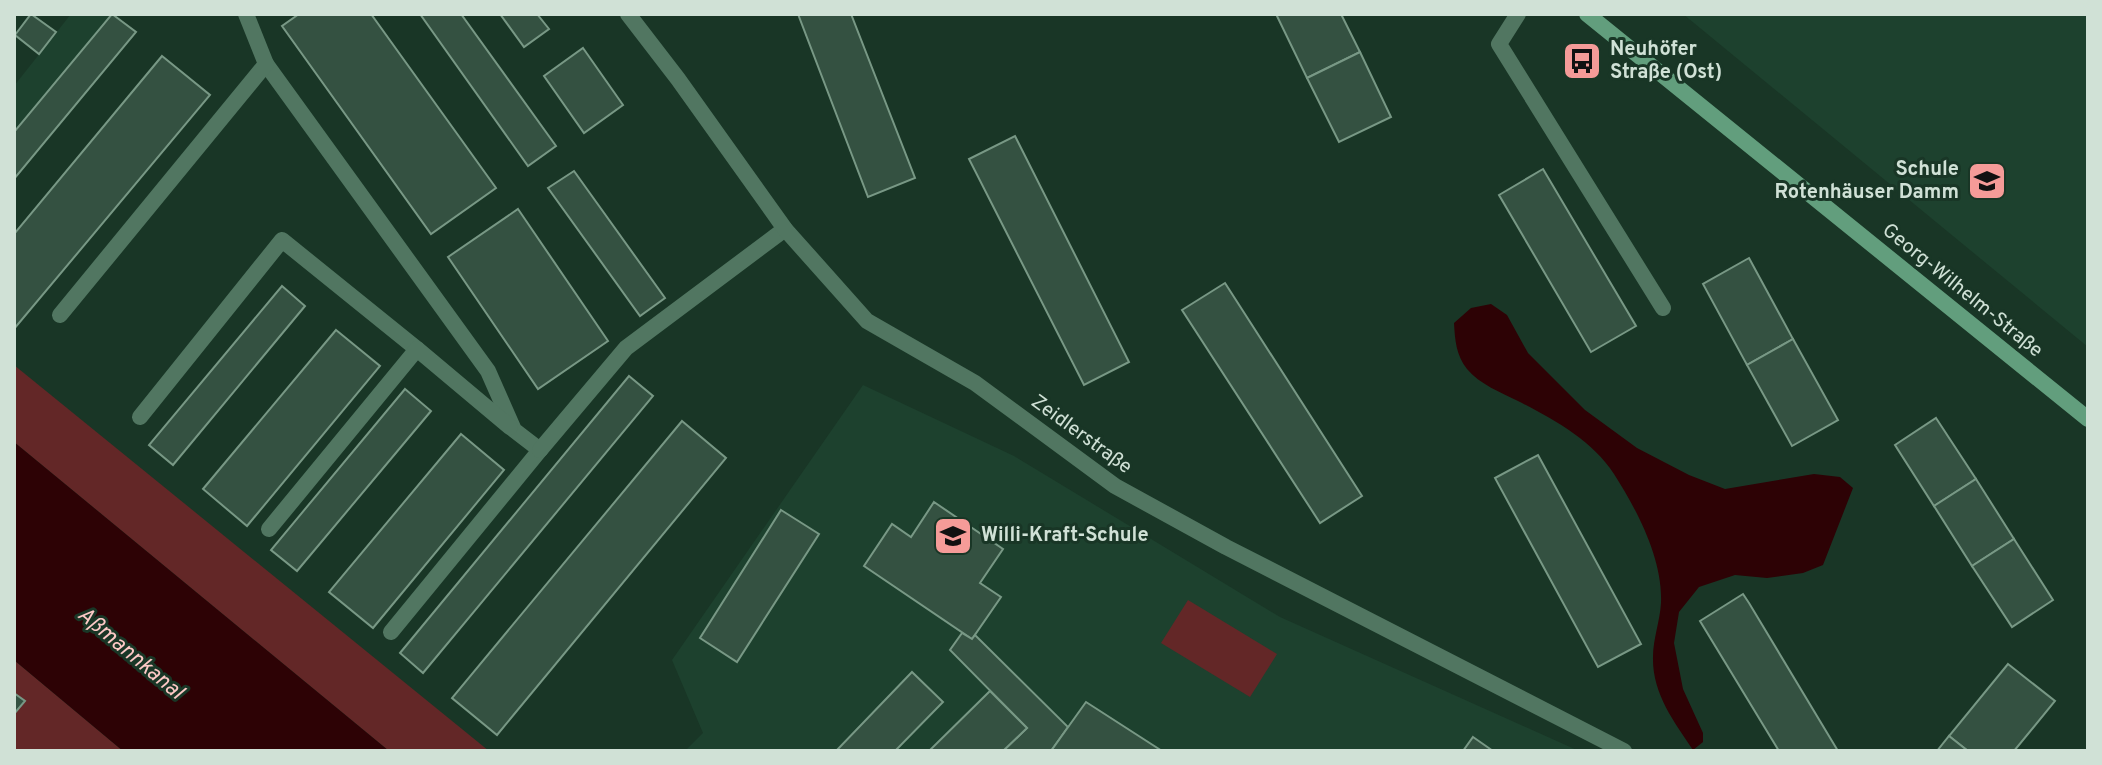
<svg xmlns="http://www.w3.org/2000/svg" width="2102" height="765" viewBox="0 0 2102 765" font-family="Overpass,sans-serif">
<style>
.built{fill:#1d412e}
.green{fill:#632727}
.water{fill:#2d0205}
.building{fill:#345141;stroke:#789885;stroke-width:2}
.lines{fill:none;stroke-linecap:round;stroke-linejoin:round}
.lane{stroke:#517661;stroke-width:16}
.street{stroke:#517661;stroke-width:16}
.secondary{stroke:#629e7d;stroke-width:16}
.labels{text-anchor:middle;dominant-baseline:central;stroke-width:6;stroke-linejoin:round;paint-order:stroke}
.poi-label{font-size:20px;font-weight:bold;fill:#d0e1d6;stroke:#193626;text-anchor:start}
.street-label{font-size:20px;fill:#d0e1d6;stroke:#193626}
.water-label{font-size:22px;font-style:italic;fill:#fdc9c6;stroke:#193626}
</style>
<rect width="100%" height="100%" fill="#193626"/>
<g class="built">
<path d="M 71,14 L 112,14 L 14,132 L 14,86 Z"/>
<path d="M 1683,14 L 2088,14 L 2088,347 Z"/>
<path d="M 863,385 L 1014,456 L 1280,617 L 1579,751 L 685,751 L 703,733 L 672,660 Z"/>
</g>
<g class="green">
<path d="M 14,365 L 489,751 L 389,751 L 14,442 Z"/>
<path d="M 1188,600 L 1277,654 L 1250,697 L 1161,643 Z"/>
<path d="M 14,660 L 123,751 L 14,751 Z"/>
</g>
<g class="water">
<path d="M 1491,304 L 1507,315 L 1528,353 L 1585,410 L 1637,448 L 1689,475 L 1725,489 L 1814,474 L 1840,477 L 1853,488 L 1823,565 L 1803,573 L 1767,578 L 1735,575 L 1699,587 L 1679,612 L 1674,643 L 1683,689 L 1703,733 L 1703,742 L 1693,750 C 1674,722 1652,693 1653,657 C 1653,639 1660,621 1661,603 C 1663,559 1637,510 1614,474 C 1592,440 1553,419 1518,401 C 1502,393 1479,384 1467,369 C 1456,355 1455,340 1454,323 L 1471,308 Z"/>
<path d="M 14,442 L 389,751 L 123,751 L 14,660 Z"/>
</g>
<g class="building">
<path d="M 31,14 L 56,32 L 39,54 L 15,35 Z"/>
<path d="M 112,14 L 136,32 L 14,179 L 14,132 Z"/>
<path d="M 299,14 L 371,14 L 496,188 L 431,234 L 282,26 Z"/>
<path d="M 420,14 L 461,14 L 556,146 L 528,166 Z"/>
<path d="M 500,14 L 537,14 L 549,29 L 524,47 Z"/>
<path d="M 798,14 L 851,14 L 915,178 L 868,197 Z"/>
<path d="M 1276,14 L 1341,14 L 1360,52 L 1307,78 Z"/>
<path d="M 583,48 L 623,105 L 584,133 L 544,76 Z"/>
<path d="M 1360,52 L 1391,117 L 1339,142 L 1307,78 Z"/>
<path d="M 162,56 L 210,95 L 14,329 L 14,234 Z"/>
<path d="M 1015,136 L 1129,362 L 1084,385 L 969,159 Z"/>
<path d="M 1543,169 L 1636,326 L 1591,352 L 1499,195 Z"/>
<path d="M 574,171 L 665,298 L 640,316 L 548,188 Z"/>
<path d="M 518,209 L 608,341 L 538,389 L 448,257 Z"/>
<path d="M 1749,258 L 1793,339 L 1747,365 L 1703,284 Z"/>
<path d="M 1225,283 L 1362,496 L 1320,523 L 1182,310 Z"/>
<path d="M 282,286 L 305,306 L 173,465 L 149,445 Z"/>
<path d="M 336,330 L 380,366 L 247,526 L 203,489 Z"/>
<path d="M 1793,339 L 1838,420 L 1792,446 L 1747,365 Z"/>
<path d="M 629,376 L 653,396 L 423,673 L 400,653 Z"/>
<path d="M 405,389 L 431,411 L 297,571 L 271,550 Z"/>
<path d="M 1936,418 L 1976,479 L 1934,506 L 1895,445 Z"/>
<path d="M 682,421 L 726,458 L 497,735 L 452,698 Z"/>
<path d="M 461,434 L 504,470 L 373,628 L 329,592 Z"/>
<path d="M 1538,455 L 1641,644 L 1598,667 L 1495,478 Z"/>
<path d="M 1976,479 L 2014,539 L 1972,566 L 1934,506 Z"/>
<path d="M 934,502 L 1003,549 L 980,583 L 1001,597 L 972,639 L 864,566 L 892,524 L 911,537 Z"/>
<path d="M 781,510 L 819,534 L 737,662 L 700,638 Z"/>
<path d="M 2014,539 L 2053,600 L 2012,627 L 1972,566 Z"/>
<path d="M 1743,594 L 1749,603 L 1838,751 L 1779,751 L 1700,621 Z"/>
<path d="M 962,633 L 972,639 L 975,635 L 1068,727 L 1051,751 L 1003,751 L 1027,728 L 950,650 Z"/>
<path d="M 2008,664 L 2055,701 L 2014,751 L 1968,751 L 1949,736 Z"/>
<path d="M 912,672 L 943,702 L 895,751 L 836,751 Z"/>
<path d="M 990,691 L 1027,728 L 1003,751 L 929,751 Z"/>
<path d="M 14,693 L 25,701 L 14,714 Z"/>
<path d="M 1086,702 L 1162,751 L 1051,751 Z"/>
<path d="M 1949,736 L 1968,751 L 1937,751 Z"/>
<path d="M 1473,737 L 1493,751 L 1463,751 Z"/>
</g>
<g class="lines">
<g class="lane">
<path d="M 1518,14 L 1499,44 L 1663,308"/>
<path d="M 266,64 L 488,371 L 514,430 L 540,450 L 391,632"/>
<path d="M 60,315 L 266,64 L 246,14"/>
<path d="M 140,417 L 282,240 L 417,349"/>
<path d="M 540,450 L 626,348 L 785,229"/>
<path d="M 269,529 L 417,349 L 510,427"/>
</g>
<path class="street" d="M 628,14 L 678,79 L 785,229 L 867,321 L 975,383 L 1115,486 L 1226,547 L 1624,751"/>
<path class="secondary" d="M 1587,14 L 2088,419"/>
</g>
<defs>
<g id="bus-square" transform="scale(2)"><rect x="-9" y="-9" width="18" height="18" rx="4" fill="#f59b98" stroke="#193626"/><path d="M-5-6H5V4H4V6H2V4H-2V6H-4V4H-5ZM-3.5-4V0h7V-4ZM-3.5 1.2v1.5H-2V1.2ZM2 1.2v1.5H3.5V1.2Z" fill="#111"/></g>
<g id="school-square" transform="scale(2)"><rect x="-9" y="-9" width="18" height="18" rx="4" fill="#f59b98" stroke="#193626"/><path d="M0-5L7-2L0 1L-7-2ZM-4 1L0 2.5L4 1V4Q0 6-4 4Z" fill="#111"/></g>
</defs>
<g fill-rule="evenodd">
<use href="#bus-square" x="1582" y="61"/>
<use href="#school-square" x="1987" y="181"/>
<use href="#school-square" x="953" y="536"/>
</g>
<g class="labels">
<g class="poi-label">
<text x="1610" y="50">Neuhöfer<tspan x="1610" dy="23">Straße (Ost)</tspan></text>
<text x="1959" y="170" text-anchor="end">Schule<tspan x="1959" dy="23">Rotenhäuser Damm</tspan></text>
<text x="981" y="536">Willi-Kraft-Schule</text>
</g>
<g class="street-label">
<text transform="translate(1962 291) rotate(39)">Georg-Wilhelm-Straße</text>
<text transform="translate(1081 435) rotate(36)">Zeidlerstraße</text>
</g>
<g class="water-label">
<text transform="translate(130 654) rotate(40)">Aßmannkanal</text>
</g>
</g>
<rect width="2102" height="765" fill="none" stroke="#d0e1d6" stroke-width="32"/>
</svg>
